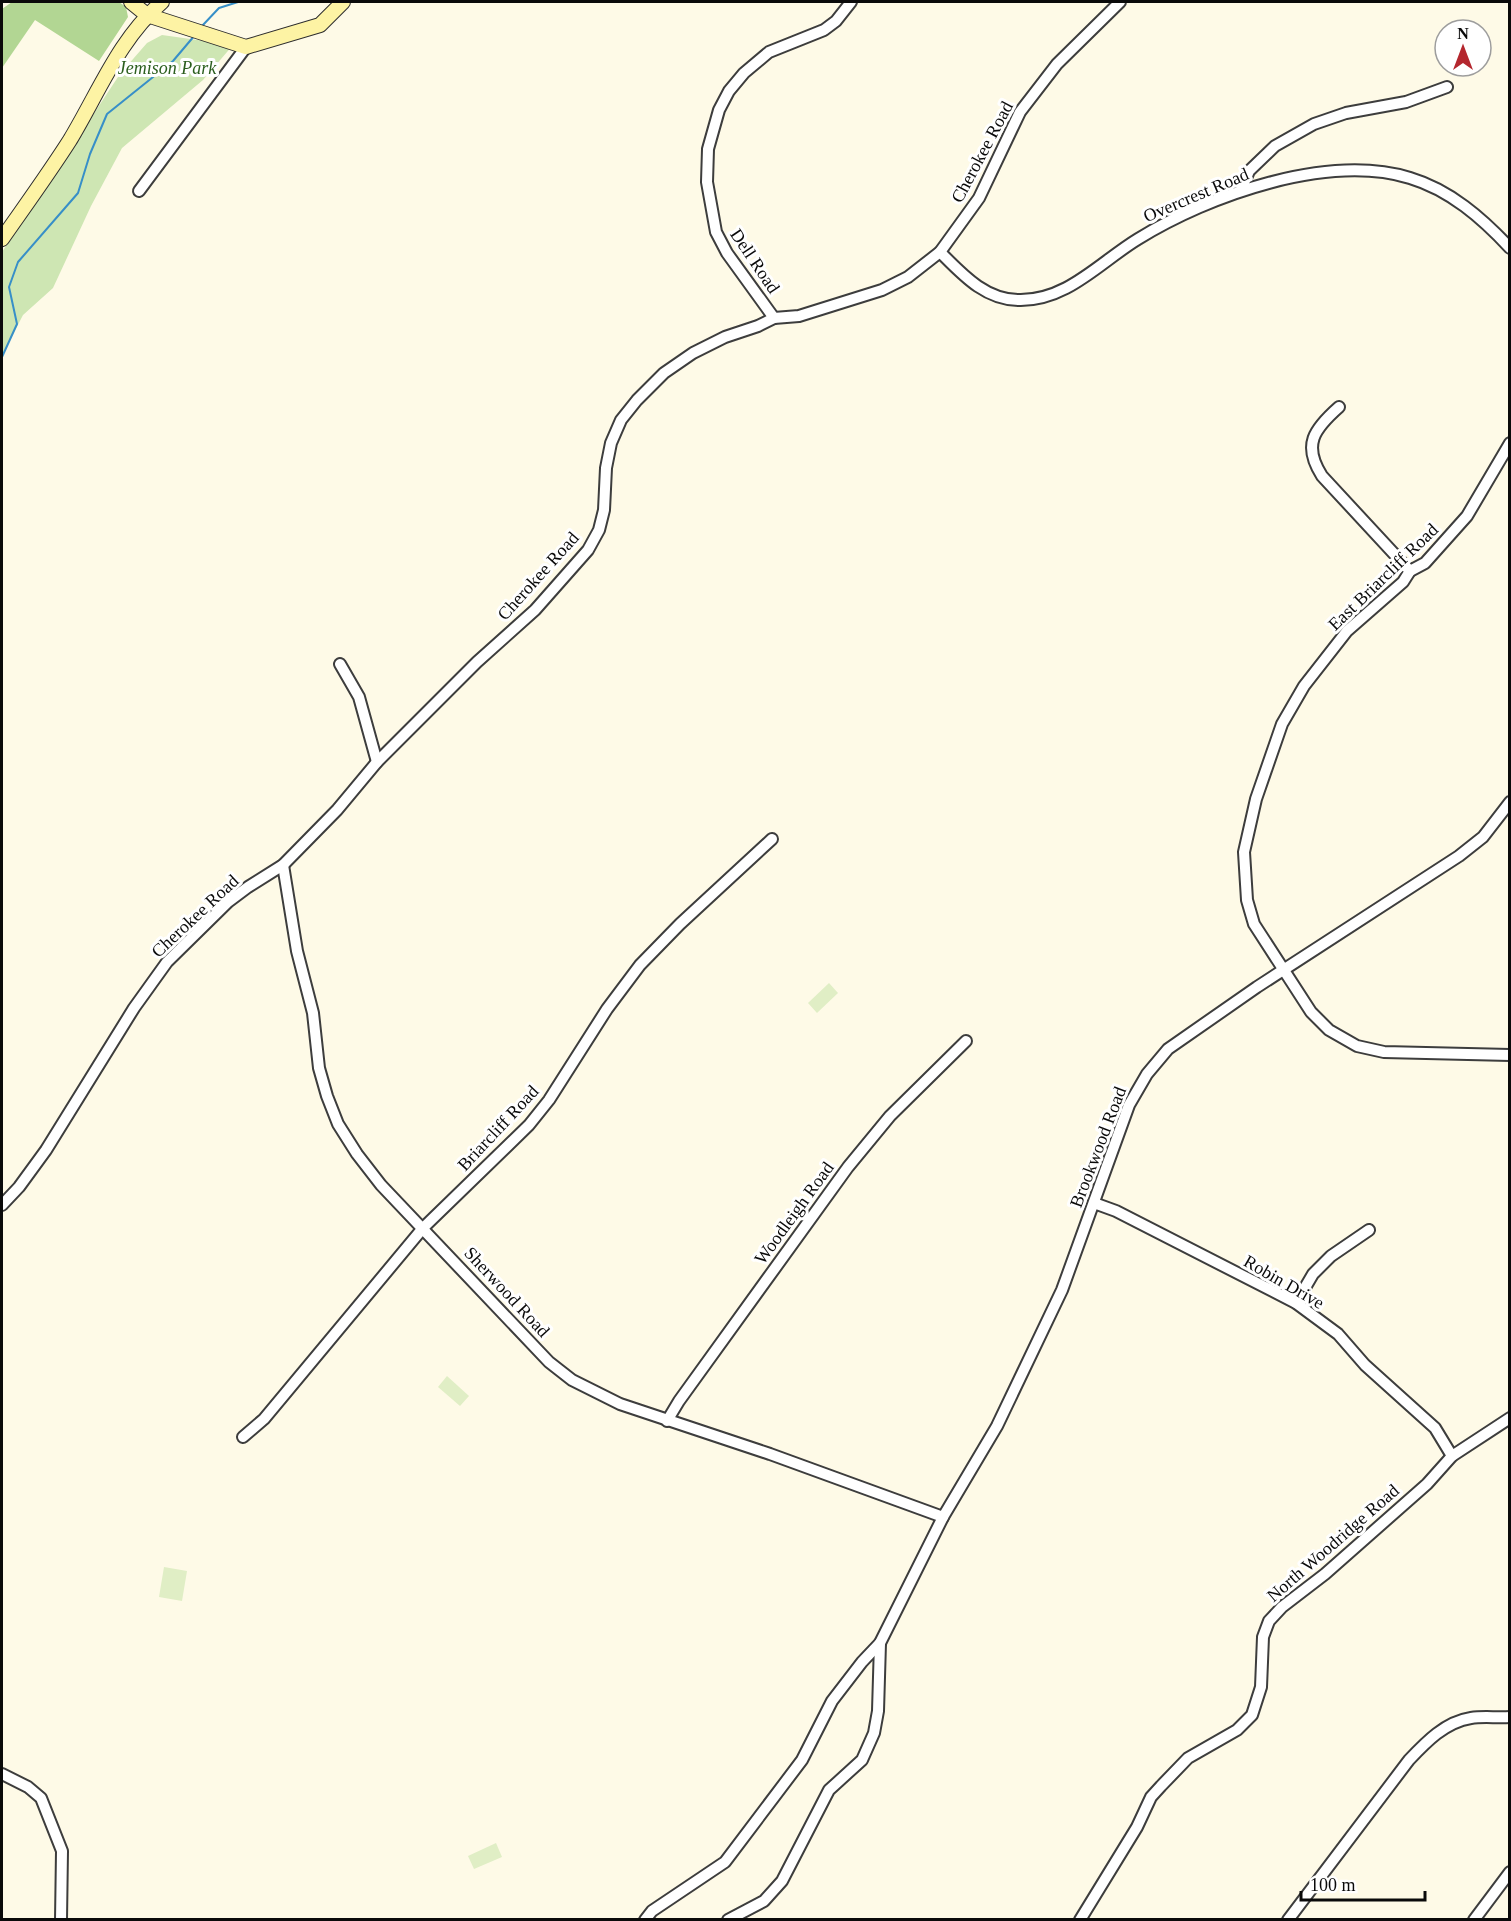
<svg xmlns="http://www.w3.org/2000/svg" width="1511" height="1921" viewBox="0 0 1511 1921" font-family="Georgia,serif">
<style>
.green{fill:#cee6b3}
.forest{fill:#b2d693}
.pitch{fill:#e0eec5}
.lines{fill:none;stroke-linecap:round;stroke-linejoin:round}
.stream{stroke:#378fc8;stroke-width:2}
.street-casing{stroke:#3d3d3d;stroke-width:14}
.secondary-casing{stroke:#2c2c2c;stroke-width:16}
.street{stroke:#fff;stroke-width:10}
.secondary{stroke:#fdf3a4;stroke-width:14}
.labels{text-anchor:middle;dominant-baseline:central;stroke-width:6;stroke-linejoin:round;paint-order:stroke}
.park-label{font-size:18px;font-style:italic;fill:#2b5e1e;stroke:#fff}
.street-label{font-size:18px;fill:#0a0a0a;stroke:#fff}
</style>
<rect width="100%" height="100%" fill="#fefae7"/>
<path class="green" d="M 162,35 L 233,45 L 203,80 L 122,148 L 91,206 L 53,288 L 23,315 L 2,356 L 2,252 L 120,74 L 147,43 Z"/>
<path class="forest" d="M 12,2 L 119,2 L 126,7 L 128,17 L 99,61 L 35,20 L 2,68 L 2,9 Z"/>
<g class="pitch">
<path d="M 829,983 L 838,993 L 817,1013 L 808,1003 Z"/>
<path d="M 447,1376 L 469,1396 L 460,1406 L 438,1387 Z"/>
<path d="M 164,1567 L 187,1571 L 182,1601 L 159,1597 Z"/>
<path d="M 496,1843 L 502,1857 L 474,1869 L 468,1856 Z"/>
</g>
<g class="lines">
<g class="stream">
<path d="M 202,26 L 219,8 L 238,2"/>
<path d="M 2,357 L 17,324 L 9,287 L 18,262 L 78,193 L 90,154 L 107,114 L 173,61 L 195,35"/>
</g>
<g class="street-casing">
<g id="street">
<path d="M 1241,190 L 1249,171 L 1275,146 L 1314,124 L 1346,113 L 1406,102 L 1447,87"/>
<path d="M 139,191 L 246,47"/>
<path d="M 940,252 C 962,274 985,300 1019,300 C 1067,301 1100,262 1138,239 C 1209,195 1328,153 1410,178 C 1450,190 1482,218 1510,248"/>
<path d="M 774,318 L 727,253 L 716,232 L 707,182 L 708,149 L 719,110 L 729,91 L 744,73 L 769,52 L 824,30 L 836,21 L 851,2"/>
<path d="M 1339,407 C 1314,429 1302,445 1322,476 L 1410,571"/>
<path d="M 1510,443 L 1467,516 L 1425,563 L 1410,571 L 1403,582 L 1347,631 L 1304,686 L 1282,724 L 1256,799 L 1244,852 L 1247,900 L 1254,924 L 1311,1012 L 1329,1030 L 1357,1046 L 1384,1052 L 1510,1055"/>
<path d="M 340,664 L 359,697 L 377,762"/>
<path d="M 283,865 L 297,951 L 313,1013 L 319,1068 L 327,1096 L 338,1124 L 357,1154 L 381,1185 L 549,1362 L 572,1380 L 620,1404 L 770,1454 L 943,1517"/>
<path d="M 1094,1203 L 1116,1211 L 1296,1303 L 1338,1334 L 1365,1365 L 1435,1428 L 1452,1456"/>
<path d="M 2,1205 L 19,1187 L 46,1150 L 134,1008 L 167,962 L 228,902 L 248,887 L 283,865 L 337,810 L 377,762 L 477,662 L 535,610 L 588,550 L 599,530 L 604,510 L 606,468 L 611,443 L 621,420 L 637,400 L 664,373 L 693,353 L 725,337 L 758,326 L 774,318 L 799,316 L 882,290 L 908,277 L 940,252 L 979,198 L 1020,112 L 1057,64 L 1120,2"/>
<path d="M 1296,1303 L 1313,1274 L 1331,1256 L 1369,1230"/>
<path d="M 667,1421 L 679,1401 L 848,1167 L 890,1116 L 966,1041"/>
<path d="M 243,1437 L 264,1419 L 423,1228 L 529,1125 L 549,1100 L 607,1009 L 640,965 L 680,924 L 772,839"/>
<path d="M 2,1774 L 28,1787 L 41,1798 L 62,1851 L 61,1920"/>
<path d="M 645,1920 L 652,1911 L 725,1862 L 802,1760 L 832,1701 L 862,1662 L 880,1643 L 943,1517 L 997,1426 L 1062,1290 L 1129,1105 L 1147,1074 L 1168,1049 L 1257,987 L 1459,856 L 1483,837 L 1510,802"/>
<path d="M 728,1920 L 764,1901 L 782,1881 L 829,1790 L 862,1760 L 874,1733 L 878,1711 L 880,1643"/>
<path d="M 1080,1920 L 1137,1827 L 1151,1797 L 1161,1786 L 1188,1758 L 1237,1730 L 1252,1715 L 1261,1687 L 1263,1637 L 1269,1621 L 1282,1607 L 1325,1574 L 1427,1484 L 1452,1456 L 1510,1418"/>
<path d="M 1288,1920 L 1409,1760 C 1426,1742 1445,1722 1471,1718 C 1483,1716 1497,1718 1510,1717"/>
<path d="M 1474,1920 L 1510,1872"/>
</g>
</g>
<g class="secondary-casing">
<g id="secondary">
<path d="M 131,2 L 147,15 L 246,47 L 320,25 L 343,2"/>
<path d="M 2,239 C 25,206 49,173 70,140 C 99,92 119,39 162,2"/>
</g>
</g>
<use href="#street" class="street"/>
<use href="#secondary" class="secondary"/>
</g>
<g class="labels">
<g class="park-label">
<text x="167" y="68">Jemison Park</text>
</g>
<g class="street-label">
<text transform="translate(982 152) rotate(-62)">Cherokee Road</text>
<text transform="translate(1196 195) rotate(-23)">Overcrest Road</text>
<text transform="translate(755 261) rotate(56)">Dell Road</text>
<text transform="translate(538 576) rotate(-48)">Cherokee Road</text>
<text transform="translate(1383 577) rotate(-44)">East Briarcliff Road</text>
<text transform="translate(195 916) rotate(-43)">Cherokee Road</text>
<text transform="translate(498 1128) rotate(-47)">Briarcliff Road</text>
<text transform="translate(1098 1147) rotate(-69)">Brookwood Road</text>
<text transform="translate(794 1213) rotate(-54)">Woodleigh Road</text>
<text transform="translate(1284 1282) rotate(30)">Robin Drive</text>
<text transform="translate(507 1292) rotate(47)">Sherwood Road</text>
<text transform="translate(1333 1543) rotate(-41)">North Woodridge Road</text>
</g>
</g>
<rect width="1511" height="1921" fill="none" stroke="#0a0a0a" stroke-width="6"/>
<g transform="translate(1463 48)"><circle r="28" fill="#ffffff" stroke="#9d9d9d" stroke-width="1.5"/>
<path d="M0-4.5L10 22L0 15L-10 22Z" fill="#b4272e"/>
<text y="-9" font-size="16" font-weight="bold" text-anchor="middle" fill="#0a0a0a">N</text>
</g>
<path d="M1301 1891v9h124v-9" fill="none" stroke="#0a0a0a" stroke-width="3"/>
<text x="1310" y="1891" font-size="18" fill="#0a0a0a" stroke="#ffffff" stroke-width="4.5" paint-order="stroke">100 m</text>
</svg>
